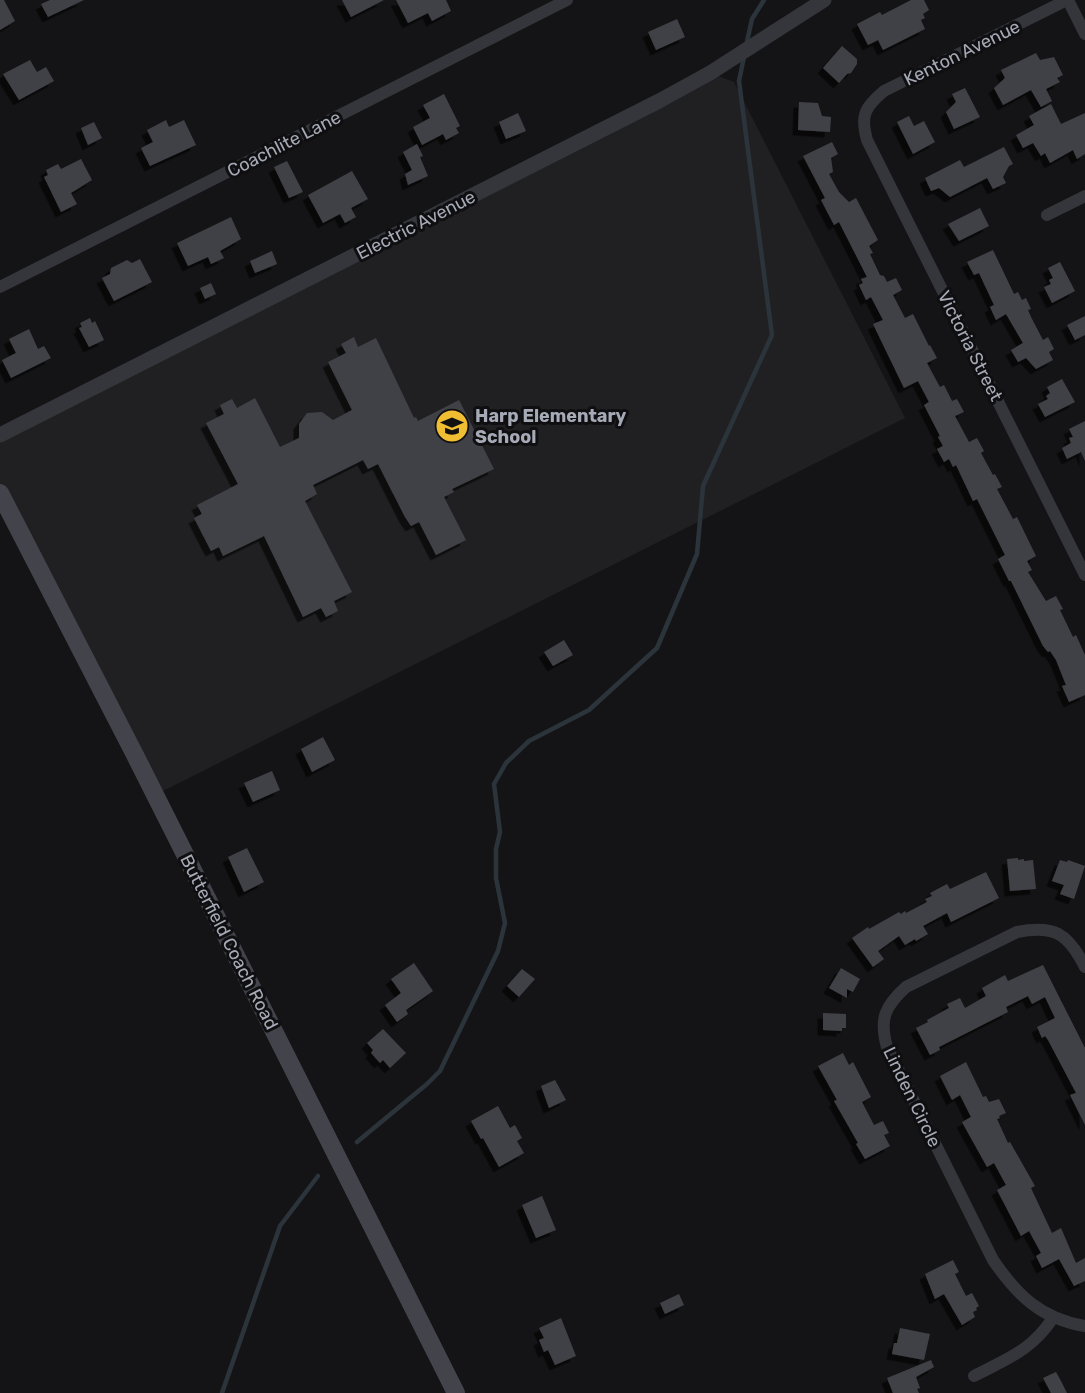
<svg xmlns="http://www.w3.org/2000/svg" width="1085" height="1393" viewBox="0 0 1085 1393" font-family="Rubik,sans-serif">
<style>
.built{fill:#202023}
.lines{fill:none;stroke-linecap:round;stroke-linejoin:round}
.stream{stroke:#2c343b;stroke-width:4.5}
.building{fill:#404146;filter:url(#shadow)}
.minor{stroke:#35363b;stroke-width:12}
.tertiary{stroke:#35363b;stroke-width:15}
.secondary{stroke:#43444b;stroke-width:18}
.labels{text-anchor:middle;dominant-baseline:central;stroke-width:6;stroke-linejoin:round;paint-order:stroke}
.street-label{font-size:18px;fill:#a6aab6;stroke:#0f0f11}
.poi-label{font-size:18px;font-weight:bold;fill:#a6aab6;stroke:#0f0f11;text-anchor:start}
</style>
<defs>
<filter id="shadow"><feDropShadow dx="-5.5" dy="5.5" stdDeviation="0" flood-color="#0009"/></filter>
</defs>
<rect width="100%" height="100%" fill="#141416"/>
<path class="built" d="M 710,73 L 734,82 L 905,418 L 155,795 L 0,493 L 0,435 Z"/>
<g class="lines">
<g class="stream">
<path d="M 746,46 L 752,19 L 764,0"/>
<path d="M 357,1142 L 427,1084 L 440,1071 L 498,951 L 505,923 L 496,878 L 496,849 L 500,832 L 494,784 L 506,763 L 529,741 L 589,710 L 657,648 L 697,554 L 703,486 L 772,335 L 739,81 L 744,57"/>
<path d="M 222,1393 L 280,1226 L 318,1176"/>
</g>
</g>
<g class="building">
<path d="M 0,0 L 4,0 L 15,21 L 0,30 Z"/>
<path d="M 50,0 L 84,0 L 48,17 L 41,4 Z"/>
<path d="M 342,0 L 384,0 L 351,17 Z"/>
<path d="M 396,0 L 446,0 L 451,11 L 432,21 L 428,13 L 408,23 Z"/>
<path d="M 911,0 L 924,0 L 929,10 L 923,14 L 925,18 L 921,20 L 925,29 L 883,50 L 878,40 L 868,45 L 857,24 L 880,12 L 882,15 Z"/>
<path d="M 677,19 L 685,37 L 656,50 L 648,32 Z"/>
<path d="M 842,46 L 857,59 L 857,64 L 851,73 L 847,74 L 839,83 L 823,68 Z"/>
<path d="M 1036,53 L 1040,60 L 1054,57 L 1063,75 L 1057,78 L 1060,82 L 1046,89 L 1052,101 L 1041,107 L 1031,90 L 1003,105 L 994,88 L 1005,78 L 1001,70 Z"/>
<path d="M 30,60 L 37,72 L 46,67 L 54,81 L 19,100 L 3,74 Z"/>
<path d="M 965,88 L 980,117 L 954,129 L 946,112 L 956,102 L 952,94 Z"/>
<path d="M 444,94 L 460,126 L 456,128 L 459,133 L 446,140 L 443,134 L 422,145 L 413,127 L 430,118 L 423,105 Z"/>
<path d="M 799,102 L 818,103 L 822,116 L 831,117 L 830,132 L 798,130 Z"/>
<path d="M 1051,104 L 1061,124 L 1085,113 L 1085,154 L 1077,159 L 1073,150 L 1050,163 L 1045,153 L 1041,156 L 1033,143 L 1023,148 L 1016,135 L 1034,125 L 1029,116 Z"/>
<path d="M 518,113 L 526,131 L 506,139 L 499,122 Z"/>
<path d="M 909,116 L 914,126 L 924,121 L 935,142 L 913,154 L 897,122 Z"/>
<path d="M 166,120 L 169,127 L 184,120 L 196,145 L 150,166 L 141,148 L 153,142 L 147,130 Z"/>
<path d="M 94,122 L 102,138 L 88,145 L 81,128 Z"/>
<path d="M 832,142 L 838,154 L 831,158 L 833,172 L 829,174 L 839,192 L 849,202 L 856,198 L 878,240 L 869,246 L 873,253 L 870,254 L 880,275 L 884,276 L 887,282 L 896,278 L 902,290 L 893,295 L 905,318 L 913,314 L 929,346 L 930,345 L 937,358 L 927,363 L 940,387 L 944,385 L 952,401 L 957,399 L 964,412 L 955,416 L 969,442 L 977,438 L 984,451 L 981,453 L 993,475 L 995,474 L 1002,487 L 997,489 L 1013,519 L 1017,517 L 1036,556 L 1027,561 L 1032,570 L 1028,572 L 1046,601 L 1056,596 L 1063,609 L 1060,610 L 1073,637 L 1076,635 L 1085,655 L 1085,695 L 1069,702 L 1062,686 L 1066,685 L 1056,660 L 1050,651 L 1048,652 L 1043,646 L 1011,581 L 1009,581 L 998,559 L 1005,555 L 977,499 L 973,501 L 956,465 L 953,467 L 949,459 L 944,462 L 937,449 L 943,446 L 938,437 L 940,436 L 924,405 L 929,402 L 918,381 L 904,388 L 873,324 L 883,320 L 871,297 L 866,300 L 859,285 L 863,283 L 861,279 L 867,277 L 839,222 L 834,225 L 821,200 L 825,198 L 803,156 Z"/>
<path d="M 417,144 L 423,156 L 420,157 L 428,176 L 408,185 L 405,174 L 412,170 L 403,152 Z"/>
<path d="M 1004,147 L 1013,164 L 1009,166 L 1003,177 L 1006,183 L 993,189 L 987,178 L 950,197 L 939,188 L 931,191 L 925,178 L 960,160 L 964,167 Z"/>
<path d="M 81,159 L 92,180 L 71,193 L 77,204 L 61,212 L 44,177 L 48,175 L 46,170 L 58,164 L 61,169 Z"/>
<path d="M 287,161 L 303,192 L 289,198 L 274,167 Z"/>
<path d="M 352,171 L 368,199 L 351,208 L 356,217 L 345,223 L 340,214 L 323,223 L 308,195 Z"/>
<path d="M 980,208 L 989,226 L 959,241 L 948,224 Z"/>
<path d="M 231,217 L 241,239 L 220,251 L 224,258 L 211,264 L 208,257 L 188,266 L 177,243 Z"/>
<path d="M 993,250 L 1014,294 L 1018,292 L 1022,300 L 1026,298 L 1031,309 L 1028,310 L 1031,317 L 1043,340 L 1048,337 L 1054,349 L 1049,352 L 1053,360 L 1036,369 L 1026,358 L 1018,362 L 1011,350 L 1023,343 L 1006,314 L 996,320 L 990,307 L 994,305 L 979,273 L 974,275 L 967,262 Z"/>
<path d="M 272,251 L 277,264 L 255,273 L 250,261 Z"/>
<path d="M 140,259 L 152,282 L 114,301 L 102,278 L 110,274 L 111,268 L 127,260 L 132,263 Z"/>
<path d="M 1060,262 L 1075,291 L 1052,303 L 1044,287 L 1051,284 L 1049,280 L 1053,278 L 1048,268 Z"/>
<path d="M 211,283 L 216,294 L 205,299 L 200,288 Z"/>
<path d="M 1085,316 L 1085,335 L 1075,340 L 1067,325 Z"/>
<path d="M 90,318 L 92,323 L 95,321 L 104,340 L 89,347 L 79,328 L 82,327 L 80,323 Z"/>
<path d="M 29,329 L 38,349 L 44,346 L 51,358 L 11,378 L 2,360 L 16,353 L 9,339 Z"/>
<path d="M 354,337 L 358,347 L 376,338 L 414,418 L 416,417 L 418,421 L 459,400 L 494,469 L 452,489 L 454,492 L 444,497 L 466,540 L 436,555 L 419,522 L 411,526 L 405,517 L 378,464 L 368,469 L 363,460 L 313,485 L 317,494 L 305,501 L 352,592 L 334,601 L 338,611 L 326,617 L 321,608 L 303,617 L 264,536 L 223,556 L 219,547 L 211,551 L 194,518 L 202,514 L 197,505 L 238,484 L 206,423 L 224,414 L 220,405 L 232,399 L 237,408 L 255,398 L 280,447 L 299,438 L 299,424 L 307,413 L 322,412 L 333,420 L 352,410 L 328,362 L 346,353 L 341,344 Z"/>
<path d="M 1062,379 L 1075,402 L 1045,417 L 1038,404 L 1048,399 L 1046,396 L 1050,393 L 1047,387 Z"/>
<path d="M 1085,421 L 1085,461 L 1081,452 L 1067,459 L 1062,448 L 1071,443 L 1069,438 L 1073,437 L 1069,429 Z"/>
<path d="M 564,640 L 573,655 L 553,666 L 544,652 Z"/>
<path d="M 323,737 L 335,760 L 312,772 L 301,749 Z"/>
<path d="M 272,771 L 280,790 L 253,802 L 244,783 Z"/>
<path d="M 247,848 L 264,882 L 244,892 L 228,857 Z"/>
<path d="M 1018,858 L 1018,860 L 1024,859 L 1024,861 L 1033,860 L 1036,889 L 1010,891 L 1007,859 Z"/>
<path d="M 1060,860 L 1067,862 L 1068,860 L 1085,866 L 1074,899 L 1060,894 L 1064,885 L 1052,881 Z"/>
<path d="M 986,872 L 999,898 L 951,922 L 947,913 L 923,926 L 928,934 L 916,941 L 915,939 L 905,945 L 899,936 L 878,951 L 884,959 L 873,967 L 852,938 L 868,927 L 869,929 L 899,912 L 901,914 L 905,911 L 906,913 L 927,902 L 925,899 L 932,896 L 930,893 L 947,884 L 950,889 Z"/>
<path d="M 414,963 L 433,991 L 406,1010 L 408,1014 L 397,1022 L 385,1005 L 401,993 L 391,979 Z"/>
<path d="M 1043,965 L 1085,1048 L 1085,1125 L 1070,1095 L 1076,1093 L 1048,1040 L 1045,1036 L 1042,1038 L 1037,1027 L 1055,1018 L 1045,997 L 1032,1004 L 1028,996 L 1006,1007 L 1008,1012 L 939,1047 L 940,1050 L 930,1055 L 916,1028 L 928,1022 L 927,1020 L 949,1008 L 947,1004 L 960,998 L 965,1008 L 986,996 L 982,988 L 1005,975 L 1008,981 Z"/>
<path d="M 841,968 L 860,979 L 853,992 L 847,989 L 847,998 L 829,988 Z"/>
<path d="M 522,969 L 535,979 L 519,997 L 507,986 Z"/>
<path d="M 823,1013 L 846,1014 L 846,1028 L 842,1028 L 842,1031 L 823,1030 Z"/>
<path d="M 383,1029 L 406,1053 L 390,1068 L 383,1060 L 380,1063 L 371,1053 L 373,1050 L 367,1043 Z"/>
<path d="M 843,1053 L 849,1065 L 853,1062 L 871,1097 L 862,1102 L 874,1125 L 883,1121 L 889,1133 L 884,1135 L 890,1146 L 865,1159 L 856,1144 L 858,1143 L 834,1101 L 837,1100 L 818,1066 Z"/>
<path d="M 966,1062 L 983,1097 L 986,1096 L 989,1102 L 999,1099 L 1006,1113 L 999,1116 L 1000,1118 L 997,1119 L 1008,1143 L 1010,1142 L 1035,1186 L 1031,1188 L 1052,1233 L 1061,1228 L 1076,1263 L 1085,1258 L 1085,1281 L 1074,1286 L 1059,1259 L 1042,1268 L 1036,1256 L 1041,1253 L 1029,1231 L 1021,1236 L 997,1190 L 1006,1185 L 994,1163 L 987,1167 L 962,1122 L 971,1117 L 960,1095 L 952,1100 L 940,1076 Z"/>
<path d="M 555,1080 L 566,1100 L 549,1108 L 541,1086 Z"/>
<path d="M 498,1106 L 510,1128 L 515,1125 L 522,1138 L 517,1141 L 524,1153 L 499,1167 L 483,1138 L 481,1139 L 471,1121 Z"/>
<path d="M 542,1196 L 556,1230 L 536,1238 L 522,1205 Z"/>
<path d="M 953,1260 L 959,1272 L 955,1274 L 966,1296 L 972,1293 L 979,1306 L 976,1308 L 977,1310 L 973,1312 L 975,1317 L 962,1325 L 944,1294 L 935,1299 L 925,1274 Z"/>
<path d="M 679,1294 L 684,1305 L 665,1314 L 660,1303 Z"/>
<path d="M 561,1318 L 576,1356 L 555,1365 L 548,1350 L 544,1352 L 539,1340 L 544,1338 L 539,1328 Z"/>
<path d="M 900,1328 L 930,1334 L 924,1360 L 892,1354 L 894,1343 L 897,1343 Z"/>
<path d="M 931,1360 L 934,1367 L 916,1377 L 920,1388 L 917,1389 L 919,1393 L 893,1393 L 887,1378 Z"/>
<path d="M 1056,1372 L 1061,1381 L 1067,1393 L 1051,1393 L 1043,1378 Z"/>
</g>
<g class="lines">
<g class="minor">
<path d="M 1067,0 L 884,91 C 865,107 860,115 867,140 L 1085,575"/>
<path d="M 1068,0 L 1085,34"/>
<path d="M 1047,215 L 1085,196"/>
<path d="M 0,287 L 567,0"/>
<path d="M 1085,967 C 1068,933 1054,925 1017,932 L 906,987 C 885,1006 879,1019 887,1047 L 993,1260 C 1017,1295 1041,1319 1085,1326"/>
<path d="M 974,1376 C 1008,1358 1031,1351 1053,1318"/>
</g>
<path class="tertiary" d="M 0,435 L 659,101 L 710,73 L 824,0"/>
<path class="secondary" d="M 0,493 L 135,755 L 456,1393"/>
</g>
<defs>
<g id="school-disc" transform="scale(1.725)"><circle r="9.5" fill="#f0be32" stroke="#0f0f11"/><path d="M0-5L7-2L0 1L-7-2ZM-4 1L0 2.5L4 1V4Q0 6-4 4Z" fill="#111"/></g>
</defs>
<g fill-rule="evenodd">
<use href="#school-disc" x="452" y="426"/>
</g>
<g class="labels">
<g class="street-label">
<text transform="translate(962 53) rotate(-26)">Kenton Avenue</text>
<text transform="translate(284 144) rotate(-27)">Coachlite Lane</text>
<text transform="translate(416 225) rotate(-27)">Electric Avenue</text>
<text transform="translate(970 346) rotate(63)">Victoria Street</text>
<text transform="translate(229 942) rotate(63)">Butterfield Coach Road</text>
<text transform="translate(912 1097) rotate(64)">Linden Circle</text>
</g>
<g class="poi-label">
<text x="475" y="416">Harp Elementary<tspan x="475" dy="21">School</tspan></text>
</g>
</g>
</svg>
